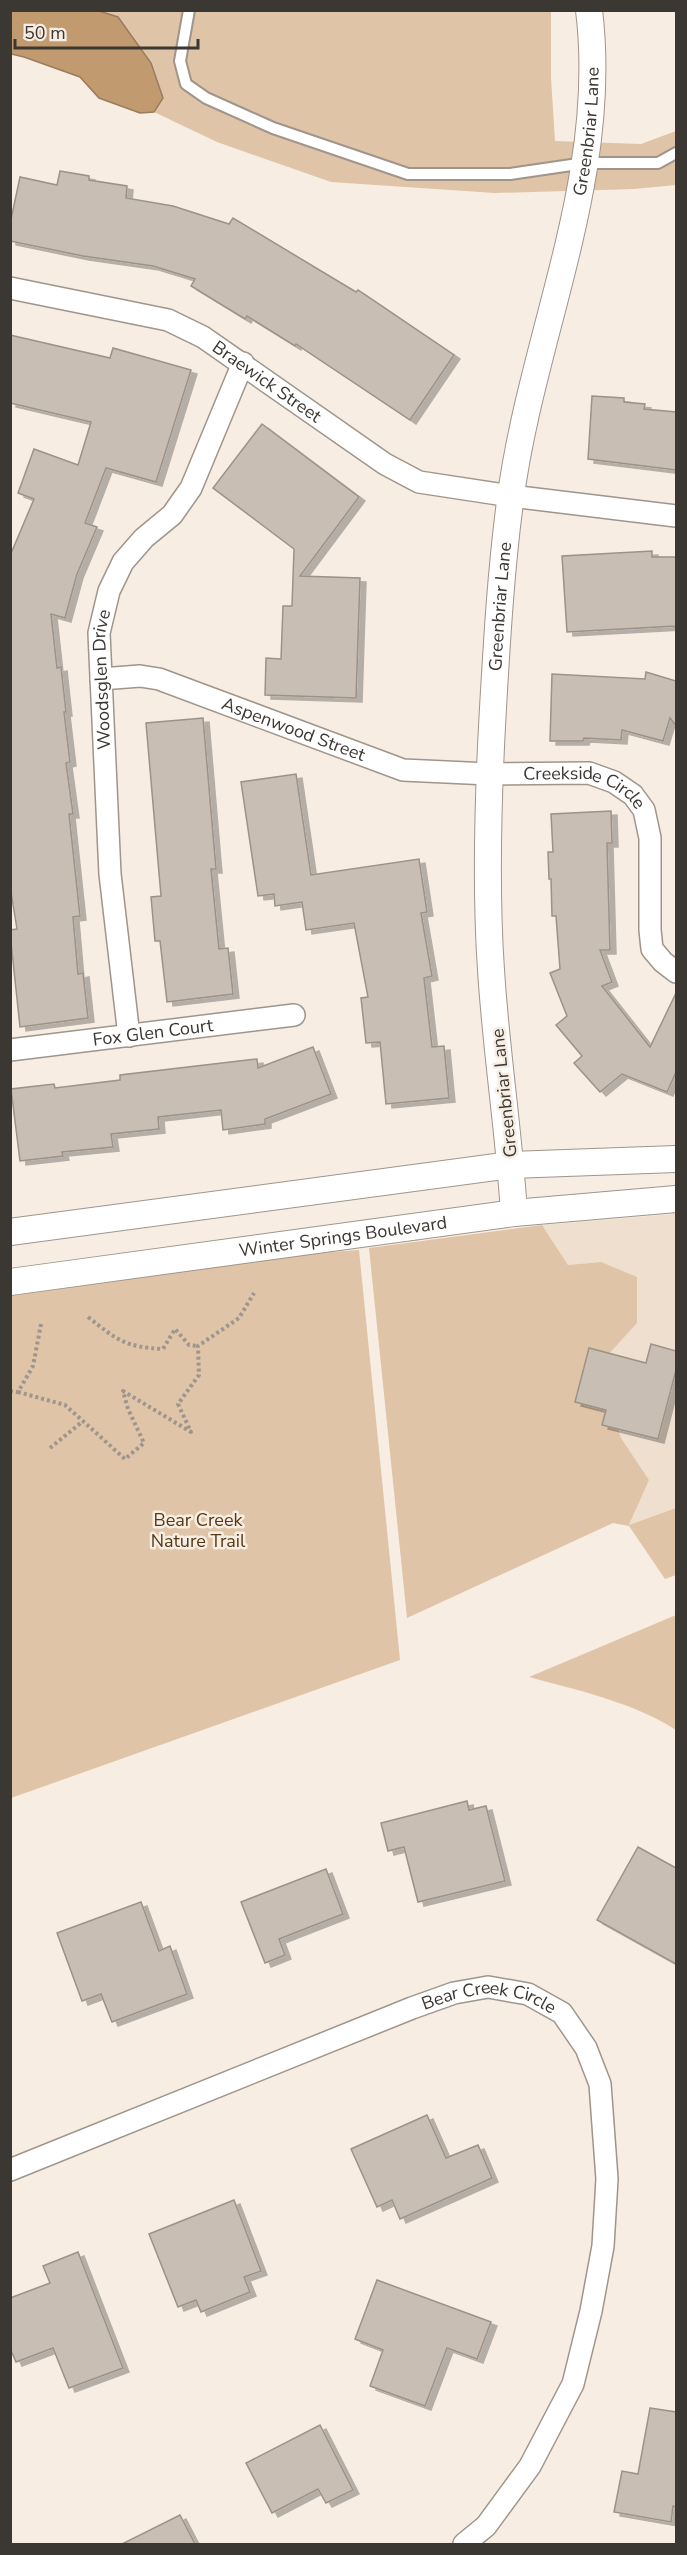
<svg xmlns="http://www.w3.org/2000/svg" width="687" height="2555" viewBox="0 0 687 2555" font-family="'Nunito Sans',sans-serif">
<style>
.built{fill:#eedfcf}
.green{fill:#dfc4a7}
.water{fill:#c29a6f;stroke:#9a7c5d;stroke-width:1.5}
.building{fill:#c8beb3;stroke:#9c9288;stroke-width:1.5;filter:url(#shadow)}
.lines{fill:none;stroke-linecap:round;stroke-linejoin:round}
.service-casing{stroke:#9f958b;stroke-width:14}
.minor-casing{stroke:#9f958b;stroke-width:24}
.tertiary-casing{stroke:#9f958b;stroke-width:28}
.path{stroke:#9d958e;stroke-width:4;stroke-dasharray:3 3;stroke-linecap:butt}
.service{stroke:#fff;stroke-width:10}
.minor{stroke:#fff;stroke-width:21}
.tertiary{stroke:#fff;stroke-width:26}
.labels{text-anchor:middle;dominant-baseline:central;stroke-width:5;stroke-linejoin:round;paint-order:stroke}
.street-label{font-size:18px;fill:#3b3733;stroke:#f7ede2}
.park-label{font-size:18px;fill:#553917;stroke:#f7ede2}
</style>
<defs>
<filter id="shadow"><feDropShadow dx="6" dy="4" stdDeviation="0" flood-color="#0004"/></filter>
</defs>
<rect width="100%" height="100%" fill="#f7ede2"/>
<path class="built" d="M 676,1214 L 676,1508 L 629,1526 L 649,1480 L 621,1438 L 609,1398 L 607,1356 L 637,1323 L 601,1262 L 568,1265 L 542,1225 Z"/>
<g class="green">
<path d="M 10,11 L 551,11 L 551,78 L 555,141 L 641,144 L 676,131 L 676,185 L 634,189 L 495,193 L 331,182 L 217,142 L 154,112 L 140,113 L 99,98 L 80,77 L 24,57 L 11,54 Z"/>
<path d="M 542,1225 L 568,1265 L 601,1262 L 637,1277 L 637,1323 L 607,1356 L 609,1398 L 621,1438 L 649,1480 L 629,1525 L 676,1508 L 676,1575 L 665,1579 L 629,1526 L 613,1523 L 407,1618 L 369,1248 Z"/>
<path d="M 359,1250 L 400,1660 L 11,1798 L 10,1289 L 303,1254 Z"/>
<path d="M 676,1615 L 676,1730 C 635,1703 577,1690 529,1677 Z"/>
</g>
<path class="water" d="M 10,11 L 99,11 L 118,17 L 151,63 L 163,98 L 154,112 L 140,113 L 99,98 L 80,77 L 24,57 L 11,54 Z"/>
<g class="building">
<path d="M 60,171 L 89,176 L 89,180 L 127,186 L 126,198 L 173,206 L 229,224 L 233,218 L 356,292 L 358,290 L 454,355 L 410,420 L 296,344 L 295,346 L 247,316 L 245,319 L 191,286 L 195,279 L 153,266 L 83,256 L 10,241 L 10,224 L 20,177 L 57,185 Z"/>
<path d="M 10,335 L 110,358 L 113,348 L 191,370 L 156,482 L 106,468 L 85,523 L 97,527 L 77,574 L 65,618 L 51,614 L 57,668 L 61,667 L 66,712 L 64,712 L 70,762 L 66,763 L 73,814 L 69,814 L 80,916 L 73,917 L 78,974 L 83,973 L 88,1018 L 20,1027 L 10,933 L 10,930 L 17,929 L 10,886 L 10,556 L 34,499 L 18,493 L 34,449 L 78,465 L 91,422 L 10,403 Z"/>
<path d="M 592,396 L 624,398 L 624,402 L 645,404 L 644,409 L 676,412 L 676,470 L 588,459 Z"/>
<path d="M 262,424 L 359,497 L 300,576 L 360,578 L 356,698 L 265,695 L 266,658 L 281,659 L 283,606 L 292,606 L 294,549 L 213,488 Z"/>
<path d="M 652,551 L 652,557 L 676,557 L 676,626 L 567,632 L 562,556 Z"/>
<path d="M 646,672 L 676,681 L 676,726 L 670,718 L 663,741 L 622,730 L 621,740 L 584,738 L 583,741 L 550,741 L 552,674 L 645,679 Z"/>
<path d="M 203,718 L 216,869 L 211,869 L 219,949 L 228,948 L 233,994 L 167,1002 L 160,941 L 155,941 L 151,897 L 161,896 L 146,723 Z"/>
<path d="M 296,774 L 311,875 L 419,859 L 427,912 L 421,913 L 432,976 L 424,978 L 432,1047 L 444,1046 L 449,1098 L 386,1104 L 380,1042 L 366,1043 L 361,998 L 368,997 L 354,923 L 306,930 L 302,902 L 275,906 L 274,894 L 258,896 L 241,782 Z"/>
<path d="M 611,811 L 612,843 L 607,843 L 610,950 L 600,950 L 612,982 L 602,986 L 650,1047 L 676,993 L 676,1072 L 667,1092 L 622,1074 L 600,1092 L 574,1063 L 582,1056 L 556,1025 L 567,1016 L 550,973 L 560,969 L 556,916 L 552,916 L 551,879 L 549,879 L 548,852 L 553,852 L 551,814 Z"/>
<path d="M 313,1047 L 331,1094 L 265,1119 L 265,1124 L 223,1130 L 221,1110 L 158,1117 L 159,1129 L 111,1134 L 113,1147 L 62,1152 L 63,1156 L 20,1161 L 11,1089 L 54,1084 L 55,1088 L 120,1080 L 120,1075 L 257,1059 L 258,1068 Z"/>
<path d="M 651,1344 L 676,1351 L 676,1370 L 658,1439 L 602,1425 L 606,1410 L 575,1402 L 589,1348 L 646,1363 Z"/>
<path d="M 467,1801 L 469,1810 L 486,1806 L 505,1881 L 418,1902 L 404,1847 L 388,1851 L 381,1823 Z"/>
<path d="M 638,1847 L 676,1868 L 676,1964 L 597,1920 Z"/>
<path d="M 326,1869 L 343,1914 L 279,1939 L 285,1955 L 265,1963 L 241,1902 Z"/>
<path d="M 141,1902 L 159,1951 L 170,1946 L 187,1994 L 112,2022 L 101,1994 L 82,2001 L 57,1933 Z"/>
<path d="M 427,2115 L 446,2158 L 478,2145 L 492,2178 L 400,2219 L 392,2200 L 377,2207 L 351,2149 Z"/>
<path d="M 234,2200 L 261,2271 L 244,2277 L 250,2292 L 201,2312 L 196,2300 L 178,2307 L 149,2234 Z"/>
<path d="M 78,2252 L 123,2368 L 69,2388 L 53,2348 L 16,2362 L 10,2348 L 10,2298 L 50,2283 L 43,2266 Z"/>
<path d="M 377,2280 L 491,2322 L 477,2359 L 447,2348 L 425,2406 L 370,2386 L 383,2350 L 355,2339 Z"/>
<path d="M 650,2408 L 676,2412 L 676,2507 L 673,2506 L 671,2522 L 614,2512 L 622,2471 L 638,2474 Z"/>
<path d="M 320,2425 L 353,2490 L 326,2503 L 318,2489 L 272,2513 L 246,2463 Z"/>
<path d="M 180,2515 L 195,2544 L 122,2544 Z"/>
</g>
<g class="lines">
<g class="service-casing">
<path id="service" d="M 189,10 L 180,61 L 186,84 L 206,98 L 273,128 L 408,174 L 510,174 L 585,163 L 658,163 L 676,153"/>
</g>
<g class="minor-casing">
<g id="minor">
<path id="s1" d="M 10,288 L 168,320 L 203,337 L 385,464 L 419,482 L 511,496 L 676,516"/>
<path id="s2" d="M 101,679 L 140,676 L 159,679 L 403,770 L 489,774 L 589,773 L 614,782 L 633,795 L 644,810 L 650,838 L 650,930 L 652,949 L 663,962 L 676,972"/>
<path id="s3" d="M 129,1036 L 110,874 L 99,633 L 109,591 L 123,562 L 144,538 L 172,515 L 191,488 L 243,363"/>
<path id="s4" d="M 10,1050 L 294,1015"/>
<path id="s5" d="M 10,2170 L 412,2008 L 454,1993 L 488,1987 L 528,1994 L 562,2013 L 586,2048 L 600,2084 L 607,2179 L 603,2246 L 591,2311 L 573,2384 L 530,2466 L 486,2526 L 464,2544"/>
</g>
</g>
<g class="tertiary-casing">
<g id="tertiary">
<path id="s6" d="M 514,1213 C 509,1132 496,1051 491,970 C 485,883 488,795 493,708 C 497,639 501,570 510,502 C 531,337 610,180 589,10"/>
<path d="M 10,1232 L 511,1165 L 676,1159"/>
<path id="s7" d="M 10,1282 L 514,1213 L 676,1199"/>
</g>
</g>
<g class="path">
<path d="M 88,1317 C 117,1340 125,1347 163,1349 L 175,1329 L 189,1345 L 198,1346"/>
<path d="M 10,1391 L 18,1392 L 33,1366 L 41,1324"/>
<path d="M 18,1392 L 65,1405 L 125,1459 L 144,1443 L 128,1409 L 123,1391 L 191,1432 L 178,1404 L 199,1375 L 198,1346 L 239,1318 L 254,1293"/>
<path d="M 50,1448 L 82,1422"/>
</g>
<use href="#service" class="service"/>
<use href="#minor" class="minor"/>
<use href="#tertiary" class="tertiary"/>
</g>
<g class="labels">
<g class="street-label">
<text stroke="none"><textPath href="#s6" startOffset="1092">Greenbriar Lane</textPath></text>
<text stroke="none"><textPath href="#s1" startOffset="278">Braewick Street</textPath></text>
<text stroke="none"><textPath href="#s6" startOffset="608">Greenbriar Lane</textPath></text>
<text stroke="none"><textPath href="#s3" startOffset="358">Woodsglen Drive</textPath></text>
<text stroke="none"><textPath href="#s2" startOffset="202">Aspenwood Street</textPath></text>
<text stroke="none"><textPath href="#s2" startOffset="504">Creekside Circle</textPath></text>
<text stroke="none"><textPath href="#s4" startOffset="144">Fox Glen Court</textPath></text>
<text transform="translate(504 1093) rotate(-96)">Greenbriar Lane</text>
<text stroke="none"><textPath href="#s7" startOffset="336">Winter Springs Boulevard</textPath></text>
<text stroke="none"><textPath href="#s5" startOffset="514">Bear Creek Circle</textPath></text>
</g>
<g class="park-label">
<text x="198" y="1520">Bear Creek<tspan x="198" dy="21">Nature Trail</tspan></text>
</g>
</g>
<rect width="687" height="2555" fill="none" stroke="#3b3733" stroke-width="24"/>
<path d="M15 39v9h183v-9" fill="none" stroke="#3b3733" stroke-width="3"/>
<text x="24" y="39" font-size="18" fill="#3b3733" stroke="#f7ede2" stroke-width="4.5" paint-order="stroke">50 m</text>
</svg>
